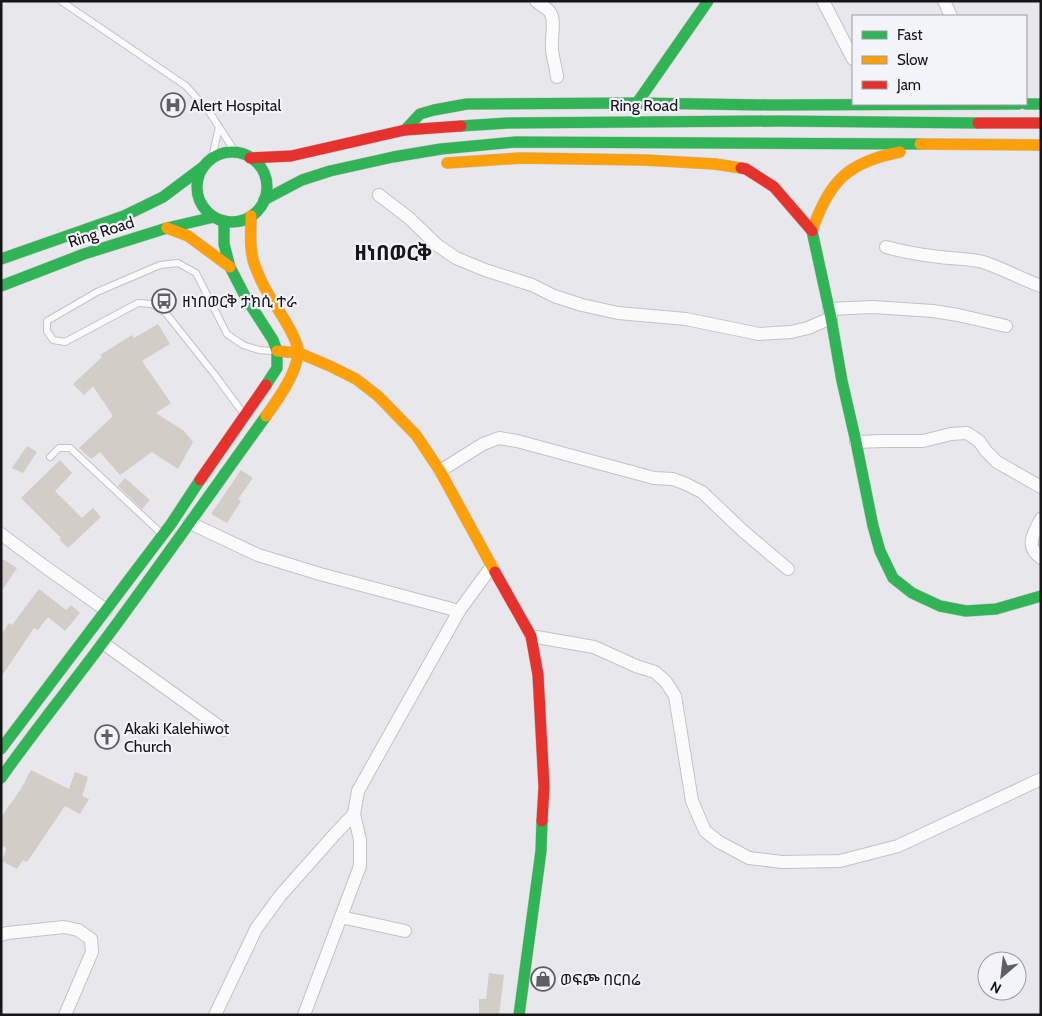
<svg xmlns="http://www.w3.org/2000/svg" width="1042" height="1016" viewBox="0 0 1042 1016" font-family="Cabin,'Noto Sans Ethiopic',sans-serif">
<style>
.building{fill:#d3cdc8}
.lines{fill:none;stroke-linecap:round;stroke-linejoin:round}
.lane-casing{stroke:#c3c3c7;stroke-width:8}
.street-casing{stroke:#c3c3c7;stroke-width:14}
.fast-casing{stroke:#c3c3c7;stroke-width:12}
.slow-casing{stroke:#c3c3c7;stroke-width:12}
.jam-casing{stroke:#c3c3c7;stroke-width:12}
.lane{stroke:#fbfbfc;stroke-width:6}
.street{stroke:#fbfbfc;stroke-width:12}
.fast{stroke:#30b455;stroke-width:11}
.slow{stroke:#ff9f0a;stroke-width:11}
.jam{stroke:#e5322d;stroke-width:11}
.labels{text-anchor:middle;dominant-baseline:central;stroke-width:4.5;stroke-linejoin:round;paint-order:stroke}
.poi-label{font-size:16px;fill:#161619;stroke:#f3f3fa;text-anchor:start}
.street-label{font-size:16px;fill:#161619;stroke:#f3f3fa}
.district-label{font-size:21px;font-weight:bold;fill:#161619;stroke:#f3f3fa}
</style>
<rect width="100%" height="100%" fill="#e7e7ec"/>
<g class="building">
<path d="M 158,324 L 170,344 L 142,361 L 171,403 L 156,413 L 184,431 L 193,442 L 178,469 L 152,452 L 120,475 L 100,452 L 91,459 L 79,448 L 113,416 L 93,386 L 84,395 L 73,384 L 102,357 L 100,355 L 132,335 L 134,338 Z"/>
<path d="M 27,446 L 37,452 L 23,473 L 12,468 Z"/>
<path d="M 60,460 L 72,473 L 55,491 L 82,518 L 93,508 L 101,517 L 68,548 L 59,539 L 61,538 L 21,498 Z"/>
<path d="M 241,470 L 253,478 L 238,499 L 241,501 L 227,523 L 211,514 Z"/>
<path d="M 125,478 L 150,500 L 142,509 L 118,486 Z"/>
<path d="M 1,558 L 17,568 L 1,592 Z"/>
<path d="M 39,589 L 66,610 L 71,605 L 80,613 L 65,631 L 48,617 L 38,630 L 34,628 L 1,677 L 1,635 L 9,623 L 12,625 Z"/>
<path d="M 31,770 L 69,789 L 75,772 L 88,777 L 82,796 L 89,799 L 80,814 L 65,806 L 27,862 L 23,860 L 17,869 L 2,861 L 6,848 L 1,845 L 1,817 L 21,789 Z"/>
<path d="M 489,973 L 504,975 L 499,1015 L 479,1015 L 479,999 L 486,999 Z"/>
</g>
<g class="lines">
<g class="lane-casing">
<g id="lane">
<path d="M 61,1 L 186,86 L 210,113 L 236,153"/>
<path d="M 212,158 L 219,127"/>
<path d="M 243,413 L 215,375 L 165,312 L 152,304 L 138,303 L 65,342 L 53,340 L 47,331 L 47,321 L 97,292 L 160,265 L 178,263 L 196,273 L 227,334 L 243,345 L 259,350 L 273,351"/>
<path d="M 50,457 L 59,448 L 70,448 L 162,534"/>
</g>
</g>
<g class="street-casing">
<g id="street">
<path d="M 536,1 C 541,6 548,7 551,14 C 555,21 551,40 552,50 C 553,59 556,68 557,77"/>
<path d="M 823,1 L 853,59"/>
<path d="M 944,1 L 951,16"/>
<path d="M 379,195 L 409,218 L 437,245 L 456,258 L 485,270 L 532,285 L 554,296 L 582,305 L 618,313 L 686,319 L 759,334 L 791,332 L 808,328 L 831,318"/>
<path d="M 886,247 C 904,252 922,255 940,257 C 954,259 968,258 983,262 C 1002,268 1021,279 1041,286"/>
<path d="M 829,309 L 873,307 L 933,311 L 958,315 L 1006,326"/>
<path d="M 856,442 L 883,441 L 923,441 L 951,434 L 967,433 L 979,441 L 986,451 L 997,462 L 1041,487"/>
<path d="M 440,471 L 483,444 L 499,438 L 517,441 L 654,478 L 673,479 L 686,484 L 702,492 L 743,531 L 788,569"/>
<path d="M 1041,519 C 1034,533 1024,546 1041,558"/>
<path d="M 190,523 L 258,555 L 320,574 L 459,611"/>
<path d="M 1,534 L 44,566 L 106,610"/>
<path d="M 531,636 L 594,647 L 636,666 L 655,672 L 666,682 L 675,696 L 692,801 L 705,831 L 719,842 L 749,858 L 782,862 L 840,861 L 898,846 L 1041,779"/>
<path d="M 103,643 L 224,730"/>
<path d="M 341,917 L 405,931"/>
<path d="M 1,935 L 7,933 L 64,927 L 78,930 L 91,939 L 92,952 L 65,1015"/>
<path d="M 215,1015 L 256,929 L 280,896 L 335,834 L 354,814"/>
<path d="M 304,1015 L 360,866 L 360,840 L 354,814 L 358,791 L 459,611 L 492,566"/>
</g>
</g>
<g class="fast-casing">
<g id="fast">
<path d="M 637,103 L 708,1"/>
<path d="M 1026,104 L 1041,104"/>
<path d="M 461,126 L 508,123 L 780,121 L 978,123"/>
<path d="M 405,130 L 420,114 L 434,110 L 467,104 L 637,103 L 771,105 L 1019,104"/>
<circle cx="232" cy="187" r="35"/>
<path d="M 264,200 L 302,180 L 330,171 L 393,157 L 441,149 L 515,142 L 920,144"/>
<path d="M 224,221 L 224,244 L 230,267 L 246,298 L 273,340 L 277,351 L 277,368 L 266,385"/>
<path d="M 812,231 L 831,318 L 842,381 L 856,442 L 873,526 L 880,551 L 893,578 L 912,593 L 940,606 L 966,611 L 996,609 L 1041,596"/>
<path d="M 1,259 L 124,216 L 163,197 L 203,167"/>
<path d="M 1,286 L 84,254 L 167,228 L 214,217"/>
<path d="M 1,749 L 171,524 L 200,480"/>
<path d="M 1,778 C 34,731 70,687 104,641 C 159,567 212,491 266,416"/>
<path d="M 519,1015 L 541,851 L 542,821"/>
</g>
</g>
<g class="slow-casing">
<g id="slow">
<path d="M 920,144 L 1041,145"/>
<path d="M 447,163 L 521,158 L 645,160 L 715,164 L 741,168"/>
<path d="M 251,216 C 251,232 249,251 255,266 C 258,274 262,283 266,290 C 274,305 301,340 298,355 C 295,376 278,399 266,416"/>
<path d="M 167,228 L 188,236 L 230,267"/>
<path d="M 812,231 C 829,181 848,162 900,152"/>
<path d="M 277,351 L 299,353 L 330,366 L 356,379 L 378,396 L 416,435 L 440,471 L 495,572"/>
</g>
</g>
<g class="jam-casing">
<g id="jam">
<path d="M 978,123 L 1041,123"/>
<path d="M 250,158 L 291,156 L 405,130 L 461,126"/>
<path d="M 741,168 L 746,169 L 774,187 L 812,231"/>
<path d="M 200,480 L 266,385"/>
<path d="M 495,572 L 531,636 L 538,675 L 544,787 L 542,821"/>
</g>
</g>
<use href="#lane" class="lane"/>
<use href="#street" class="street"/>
<use href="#fast" class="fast"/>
<use href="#slow" class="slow"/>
<use href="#jam" class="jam"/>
</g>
<defs>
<g id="hospital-ring" transform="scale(1.25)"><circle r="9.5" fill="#f3f3fa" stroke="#5f5f63" stroke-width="1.5"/><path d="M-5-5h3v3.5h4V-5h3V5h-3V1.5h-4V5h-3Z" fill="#5f5f63"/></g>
<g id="bus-ring" transform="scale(1.25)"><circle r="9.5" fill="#f3f3fa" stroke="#5f5f63" stroke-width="1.5"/><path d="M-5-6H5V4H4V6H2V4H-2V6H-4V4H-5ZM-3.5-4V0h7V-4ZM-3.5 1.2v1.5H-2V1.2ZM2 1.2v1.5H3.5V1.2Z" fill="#5f5f63"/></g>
<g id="church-ring" transform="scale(1.25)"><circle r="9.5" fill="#f3f3fa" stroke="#5f5f63" stroke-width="1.5"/><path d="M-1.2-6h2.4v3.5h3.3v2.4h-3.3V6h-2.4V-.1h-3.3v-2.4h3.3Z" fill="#5f5f63"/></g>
<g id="shop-ring" transform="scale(1.25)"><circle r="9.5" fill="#f3f3fa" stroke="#5f5f63" stroke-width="1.5"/><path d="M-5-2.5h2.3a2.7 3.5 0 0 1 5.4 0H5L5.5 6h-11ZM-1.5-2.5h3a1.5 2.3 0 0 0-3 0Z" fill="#5f5f63"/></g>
</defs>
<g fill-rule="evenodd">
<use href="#hospital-ring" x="173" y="105"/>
<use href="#bus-ring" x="164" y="301"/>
<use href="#church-ring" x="107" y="737"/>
<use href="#shop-ring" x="543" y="979"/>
</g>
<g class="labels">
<g class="poi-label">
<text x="190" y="105">Alert Hospital</text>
<text x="182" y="301">ዘነበወርቅ ታክሲ ተራ</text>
<text x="124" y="728">Akaki Kalehiwot<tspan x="124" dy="18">Church</tspan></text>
<text x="560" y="979">ወፍጮ በርበሬ</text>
</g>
<g class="street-label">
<text x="644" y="105">Ring Road</text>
<text transform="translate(101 232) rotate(-18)">Ring Road</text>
</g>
<g class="district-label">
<text x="393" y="252">ዘነበወርቅ</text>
</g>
</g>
<rect width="1042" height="1016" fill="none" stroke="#161619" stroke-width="5"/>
<rect x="852" y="15" width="175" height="90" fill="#f3f3fa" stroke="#9b9ba0"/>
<rect x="862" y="31" width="25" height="8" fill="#30b455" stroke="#9b9ba0"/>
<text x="897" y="40" font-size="15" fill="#161619">Fast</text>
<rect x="862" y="56" width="25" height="8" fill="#ff9f0a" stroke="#9b9ba0"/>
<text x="897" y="65" font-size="15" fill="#161619">Slow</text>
<rect x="862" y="81" width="25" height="8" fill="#e5322d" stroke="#9b9ba0"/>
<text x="897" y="90" font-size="15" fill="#161619">Jam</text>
<g transform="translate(1002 976) rotate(208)"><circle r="24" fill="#f3f3fa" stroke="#9b9ba0"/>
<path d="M0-4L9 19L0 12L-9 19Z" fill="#5f5f63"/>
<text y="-8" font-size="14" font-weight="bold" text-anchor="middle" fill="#161619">N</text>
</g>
</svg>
